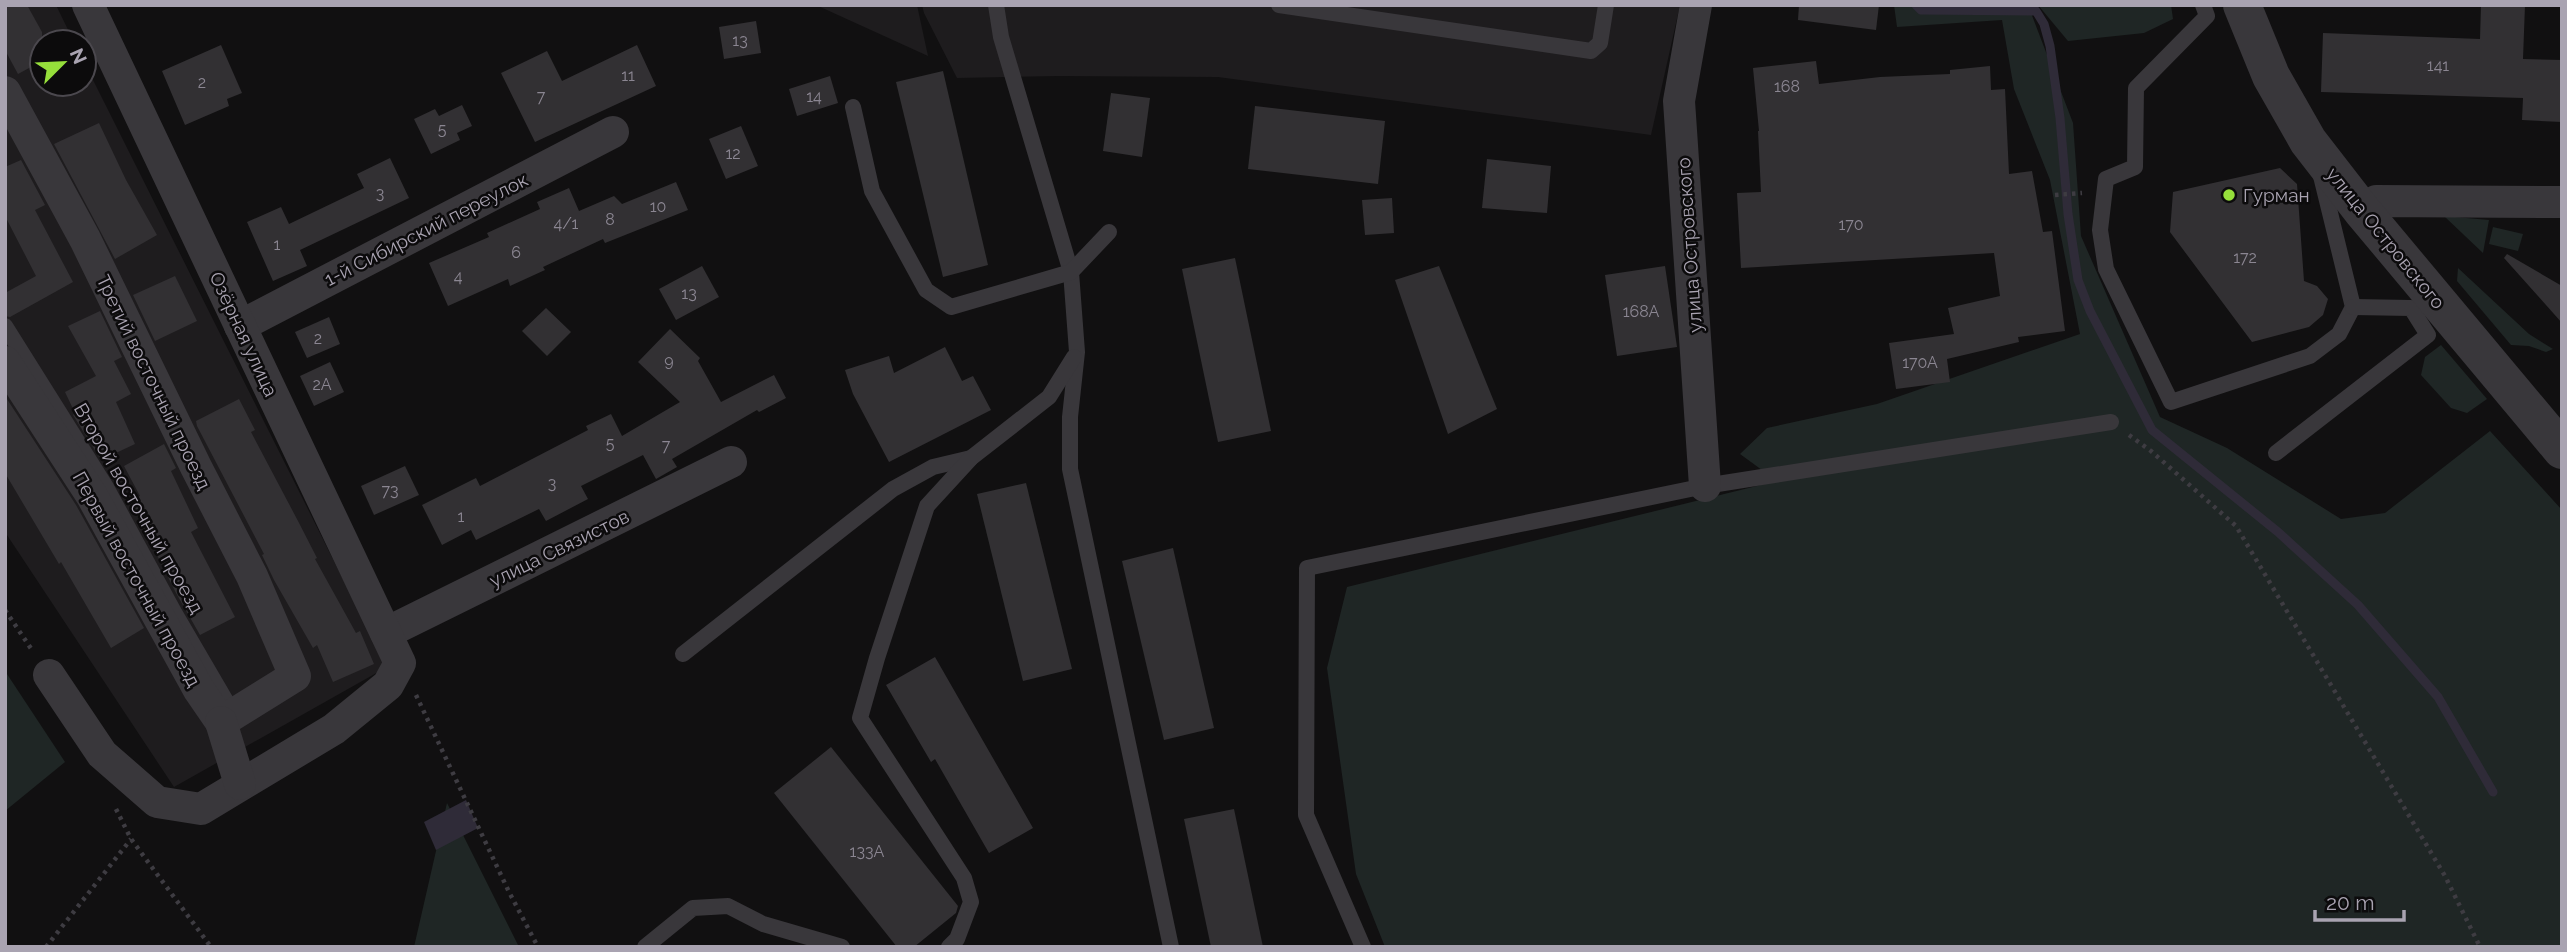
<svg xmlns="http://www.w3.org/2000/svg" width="2567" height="952" viewBox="0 0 2567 952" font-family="Raleway,sans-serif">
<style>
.built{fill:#1e1c1e}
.green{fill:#1f2625}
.water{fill:#2f2b38}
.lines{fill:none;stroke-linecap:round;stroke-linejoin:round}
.stream{stroke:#2f2b38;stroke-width:9}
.building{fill:#323033}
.path{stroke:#3e3c42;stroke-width:4.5;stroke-dasharray:3.5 5;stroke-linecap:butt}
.service{stroke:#39373b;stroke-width:16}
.minor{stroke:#39373b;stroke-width:32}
.tertiary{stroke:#39373b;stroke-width:38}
.poi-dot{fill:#96df3b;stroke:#0c0b0c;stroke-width:2.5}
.labels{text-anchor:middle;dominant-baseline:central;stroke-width:5;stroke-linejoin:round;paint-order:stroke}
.number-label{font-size:16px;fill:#8b8692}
.poi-label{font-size:19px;fill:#a9a3b1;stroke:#0c0b0c;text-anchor:start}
.street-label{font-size:19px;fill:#a9a3b1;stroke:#0c0b0c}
</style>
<rect width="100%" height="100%" fill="#111011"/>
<g class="built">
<path d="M 5,5 L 56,5 L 74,42 L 42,42 L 42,84 L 84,84 L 84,62 L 387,667 L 174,787 L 5,532 Z"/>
<path d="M 816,5 L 917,5 L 928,56 Z"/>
<path d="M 922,5 L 1680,5 L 1651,135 L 1218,77 L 1059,76 L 957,78 L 924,13 Z"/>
</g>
<g class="green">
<path d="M 1894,5 L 2028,5 L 2073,123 L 2081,236 L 2160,417 L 2227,448 L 2341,519 L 2385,513 L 2490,431 L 2562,510 L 2562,947 L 1385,947 L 1356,874 L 1327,668 L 1347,587 L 1777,481 L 1740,454 L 1767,428 L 1877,404 L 2080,334 L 2050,180 L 2014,89 L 2002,20 L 1897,27 Z"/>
<path d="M 2038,5 L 2171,5 L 2173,19 L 2144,33 L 2068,41 Z"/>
<path d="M 2444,216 L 2489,220 L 2483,253 Z"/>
<path d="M 2493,227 L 2523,234 L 2518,251 L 2489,244 Z"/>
<path d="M 2458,268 L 2529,334 L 2553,349 L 2546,352 L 2529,346 L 2511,345 L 2457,281 Z"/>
<path d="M 2441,345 L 2487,399 L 2467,413 L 2451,408 L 2421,375 L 2425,357 Z"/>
<path d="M 5,671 L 65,762 L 5,811 Z"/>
<path d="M 447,803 L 519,947 L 414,947 Z"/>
</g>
<path class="water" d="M 466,800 L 478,828 L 436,850 L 424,822 Z"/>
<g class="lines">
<path class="stream" d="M 1916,5 L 1921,10 L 2036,11 L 2044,24 L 2050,46 L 2060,118 L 2068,214 L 2078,280 L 2090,311 L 2152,430 L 2278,532 L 2358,605 L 2438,697 L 2493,792"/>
</g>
<g class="building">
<path d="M 5,5 L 27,5 L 42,32 L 42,61 L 18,74 L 5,50 Z"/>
<path d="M 1799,5 L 1879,5 L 1876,30 L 1798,20 Z"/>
<path d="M 2481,5 L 2525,5 L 2523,59 L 2562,60 L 2562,122 L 2522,120 L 2523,98 L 2321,92 L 2323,33 L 2480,39 Z"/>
<path d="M 756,21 L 761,53 L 724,59 L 719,27 Z"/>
<path d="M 221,45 L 242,93 L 227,99 L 229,106 L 185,125 L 162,71 Z"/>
<path d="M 637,45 L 656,86 L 535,142 L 501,73 L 547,51 L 562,81 Z"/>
<path d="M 1816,61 L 1819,84 L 1880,77 L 1950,74 L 1950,70 L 1990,66 L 1991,90 L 2005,89 L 2009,174 L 2032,171 L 2043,232 L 2052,231 L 2065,331 L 2018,337 L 2019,342 L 1947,359 L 1950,382 L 1896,389 L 1889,343 L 1954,334 L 1948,308 L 2000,296 L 1994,253 L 1741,268 L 1737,193 L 1761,192 L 1758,131 L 1759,131 L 1753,68 Z"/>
<path d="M 943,71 L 988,265 L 943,277 L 896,82 Z"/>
<path d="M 830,76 L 838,103 L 797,116 L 789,89 Z"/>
<path d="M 1111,93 L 1150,98 L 1142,157 L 1103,151 Z"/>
<path d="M 462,105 L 472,126 L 457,133 L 460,140 L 431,154 L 414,119 L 435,109 L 439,116 Z"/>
<path d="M 1255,106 L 1385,121 L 1378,184 L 1248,169 Z"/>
<path d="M 99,123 L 126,180 L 157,235 L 115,259 L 54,144 Z"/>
<path d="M 741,126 L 758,166 L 726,179 L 709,139 Z"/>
<path d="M 390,158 L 409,198 L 300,250 L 307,266 L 273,281 L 247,222 L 281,207 L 289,224 L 364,188 L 357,174 Z"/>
<path d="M 1487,159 L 1551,166 L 1547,213 L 1482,208 Z"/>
<path d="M 21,160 L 45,205 L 35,210 L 73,282 L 10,317 L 5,316 L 5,293 L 36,276 L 5,216 L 5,167 Z"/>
<path d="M 2280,168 L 2297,184 L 2304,281 L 2317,286 L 2328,299 L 2323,315 L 2309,327 L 2252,342 L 2170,232 L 2173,192 Z"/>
<path d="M 676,182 L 688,210 L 605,243 L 603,239 L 543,267 L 545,270 L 510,286 L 508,279 L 448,306 L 429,263 L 489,237 L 487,233 L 540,209 L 537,202 L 569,188 L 579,211 L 614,196 L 622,204 Z"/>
<path d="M 1392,198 L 1394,233 L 1365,235 L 1362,200 Z"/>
<path d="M 2507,254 L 2562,286 L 2562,323 L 2504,258 Z"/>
<path d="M 1235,258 L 1271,431 L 1218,442 L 1182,269 Z"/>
<path d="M 702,266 L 719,297 L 676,320 L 659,289 Z"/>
<path d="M 1439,266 L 1497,409 L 1448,434 L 1395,280 Z"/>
<path d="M 1665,266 L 1677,347 L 1617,356 L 1605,275 Z"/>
<path d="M 175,276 L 197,321 L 155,341 L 133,295 Z"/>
<path d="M 546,308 L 571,332 L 547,356 L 522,331 Z"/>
<path d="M 100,311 L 122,357 L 114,361 L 131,394 L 116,402 L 135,444 L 101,460 L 73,415 L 75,413 L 65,392 L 96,376 L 68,326 Z"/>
<path d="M 329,317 L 340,344 L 307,358 L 295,332 Z"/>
<path d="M 670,329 L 700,358 L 698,361 L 721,402 L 774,375 L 786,398 L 759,412 L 757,410 L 672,459 L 677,467 L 656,479 L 643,455 L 581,486 L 588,499 L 546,521 L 539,509 L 476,540 L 471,530 L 442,545 L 422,505 L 476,478 L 480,486 L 588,430 L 586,426 L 611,414 L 622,436 L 680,402 L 638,362 Z"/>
<path d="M 945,347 L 962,381 L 973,376 L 991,410 L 889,462 L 853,394 L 845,370 L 889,356 L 894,373 Z"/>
<path d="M 330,362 L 344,392 L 314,406 L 300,376 Z"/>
<path d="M 5,396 L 76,505 L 144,628 L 111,648 L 61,562 L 59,564 L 5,473 Z"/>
<path d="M 239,399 L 255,430 L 251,432 L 298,521 L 317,558 L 315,559 L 356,633 L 360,631 L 374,664 L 333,682 L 317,645 L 313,648 L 274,580 L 262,555 L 264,554 L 197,426 L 196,421 Z"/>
<path d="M 164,444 L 176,468 L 171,471 L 198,528 L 191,532 L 235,617 L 200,635 L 176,593 L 130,501 L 140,496 L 124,466 Z"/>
<path d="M 405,466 L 419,495 L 374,515 L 361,486 Z"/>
<path d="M 1026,483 L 1072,669 L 1023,681 L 977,494 Z"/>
<path d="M 1173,548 L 1214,728 L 1164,740 L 1122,561 Z"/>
<path d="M 935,657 L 1033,828 L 989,853 L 935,759 L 931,762 L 886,685 Z"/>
<path d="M 831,747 L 958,906 L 956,913 L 914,947 L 897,947 L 774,793 Z"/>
<path d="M 1234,809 L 1263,947 L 1211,947 L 1184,819 Z"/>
</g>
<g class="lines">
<g class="path">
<path d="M 2055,195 L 2082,193"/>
<path d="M 2129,435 L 2151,451 L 2236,526 L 2445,876 L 2480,947"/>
<path d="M 5,610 L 32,650"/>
<path d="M 416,695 L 509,892 L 538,947"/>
<path d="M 116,809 L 131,839 L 211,947"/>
<path d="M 46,947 L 131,839"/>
</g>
<g class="service">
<path d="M 996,5 L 1001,37 L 1071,272 L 1077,352 L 1070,417 L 1070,469 L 1171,947"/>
<path d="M 1279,5 L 1591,51 L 1600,43 L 1606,5"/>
<path d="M 2203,5 L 2207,16 L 2136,88 L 2135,167 L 2106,179 L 2100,230 L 2106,269 L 2171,402 L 2310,356 L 2339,334 L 2353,307 L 2321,176"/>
<path d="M 853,107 L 872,191 L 926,290 L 951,307 L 1071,272 L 1109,232"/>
<path d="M 5,326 L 106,487 L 174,612 L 233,713"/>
<path d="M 2276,453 L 2428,335 L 2411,308 L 2353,307"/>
<path d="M 683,654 L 893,489 L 933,467 L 971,458"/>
<path d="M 645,947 L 693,908 L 728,906 L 763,924 L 842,947"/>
<path d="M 949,947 L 957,939 L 971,902 L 964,878 L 860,718 L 877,658 L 927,506 L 971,458 L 1049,397 L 1074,357"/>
<path d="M 1363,947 L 1306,815 L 1307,568 L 1705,486 L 2111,422"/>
</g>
<g class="minor">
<path d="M 1696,5 L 1679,101 L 1705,486"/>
<path d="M 5,92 L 85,239 L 196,467 L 252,576 L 295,676 L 221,722 L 199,690 L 92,496 L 5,362"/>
<path d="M 2363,212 L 2376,201 L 2562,202"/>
<path d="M 240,326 L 613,132"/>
<path d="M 386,633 L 731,462"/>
<path d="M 49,675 L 102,754 L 157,802 L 201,809 L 334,729 L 388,685 L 400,663 L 88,5"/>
<path d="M 221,722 L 240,784"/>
</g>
<path class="tertiary" d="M 2242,5 L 2271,76 L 2308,141 L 2363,212 L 2562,450"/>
</g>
<circle class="poi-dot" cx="2229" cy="195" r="7"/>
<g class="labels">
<g class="number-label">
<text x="740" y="40">13</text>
<text x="2438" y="65">141</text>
<text x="628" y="75">11</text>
<text x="202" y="82">2</text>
<text x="1787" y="86">168</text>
<text x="541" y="96">7</text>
<text x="814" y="96">14</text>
<text x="442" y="129">5</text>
<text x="733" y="153">12</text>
<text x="380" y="193">3</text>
<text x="658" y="206">10</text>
<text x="610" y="219">8</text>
<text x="566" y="223">4/1</text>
<text x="1851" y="224">170</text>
<text x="277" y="244">1</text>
<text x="516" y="252">6</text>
<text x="2245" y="257">172</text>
<text x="458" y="276">4</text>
<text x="689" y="293">13</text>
<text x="1641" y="311">168А</text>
<text x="318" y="338">2</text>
<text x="669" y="360">9</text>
<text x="1920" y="362">170A</text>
<text x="322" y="384">2А</text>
<text x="610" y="443">5</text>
<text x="666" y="445">7</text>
<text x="552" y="483">3</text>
<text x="390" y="490">73</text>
<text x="461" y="516">1</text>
<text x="867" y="851">133А</text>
</g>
<g class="poi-label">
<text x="2243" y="195">Гурман</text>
</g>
<g class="street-label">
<text transform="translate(426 229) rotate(-27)">1-й Сибирский переулок</text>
<text transform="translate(2386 238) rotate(51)">улица Островского</text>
<text transform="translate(1689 245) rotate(-94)">улица Островского</text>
<text transform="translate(244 334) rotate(65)">Озёрная улица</text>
<text transform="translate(154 382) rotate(64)">Третий восточный проезд</text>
<text transform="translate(139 508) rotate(60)">Второй восточный проезд</text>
<text transform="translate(559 548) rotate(-26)">улица Связистов</text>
<text transform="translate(137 579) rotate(61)">Первый восточный проезд</text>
</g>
</g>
<rect width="2567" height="952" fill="none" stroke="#a9a3b1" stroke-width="14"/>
<g transform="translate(63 63) rotate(66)"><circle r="33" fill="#0c0b0c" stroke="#4b484e" stroke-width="2"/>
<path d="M0-5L12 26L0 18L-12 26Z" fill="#96df3b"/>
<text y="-10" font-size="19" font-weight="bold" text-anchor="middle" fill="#a9a3b1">N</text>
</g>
<path d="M2315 910v10h89v-10" fill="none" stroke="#a9a3b1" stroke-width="3.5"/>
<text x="2326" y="910" font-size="21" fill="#a9a3b1" stroke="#0c0b0c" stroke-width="5" paint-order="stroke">20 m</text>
</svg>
